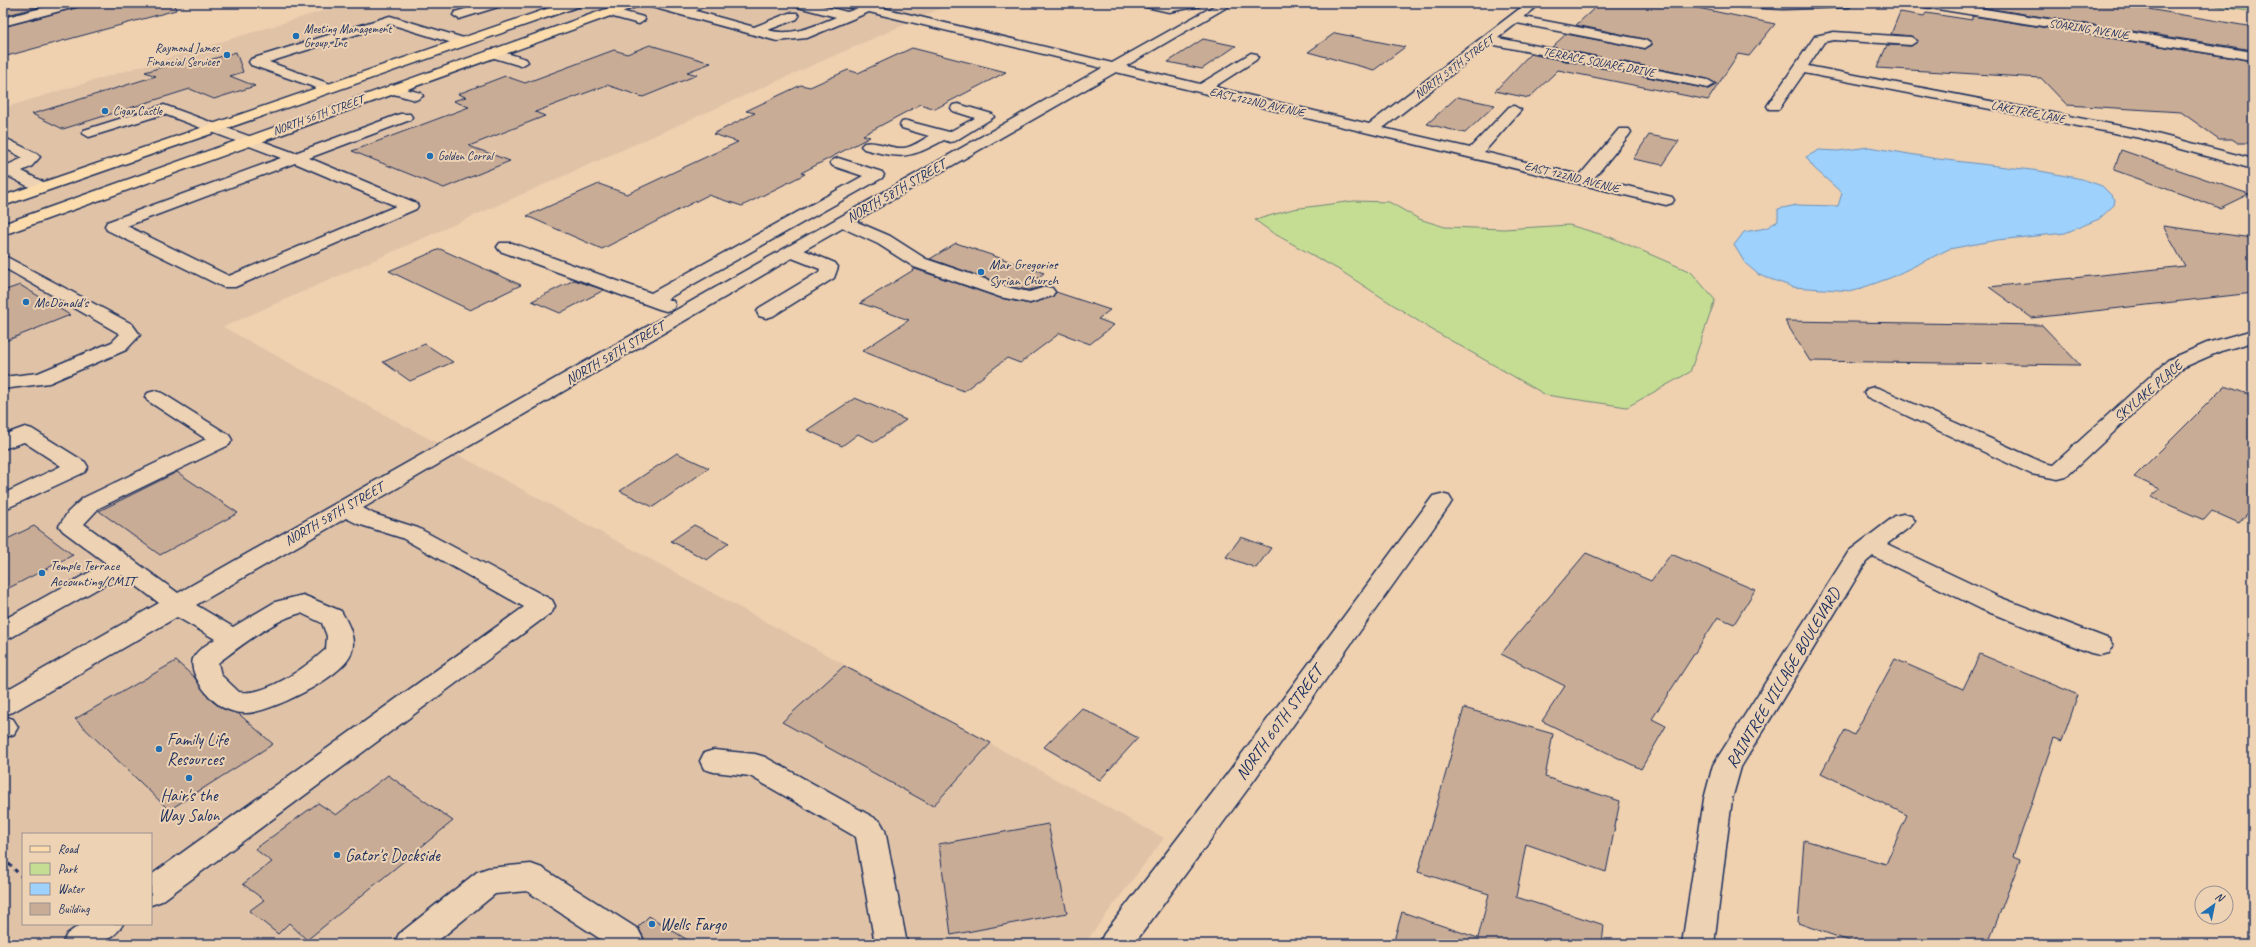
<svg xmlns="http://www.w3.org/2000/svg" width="2256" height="947" viewBox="0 0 2256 947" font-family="Caveat,sans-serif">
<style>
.built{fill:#e0c2a7;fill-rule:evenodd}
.green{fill:#c5dd93;stroke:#708678}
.water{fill:#9ed1fb;stroke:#6a90bc}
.building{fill:#c9ac96;stroke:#1b2f5e}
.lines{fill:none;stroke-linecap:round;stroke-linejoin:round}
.minor-casing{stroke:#1b2f5e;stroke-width:3}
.major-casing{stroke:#1b2f5e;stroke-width:3}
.path{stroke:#1b2f5e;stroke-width:3;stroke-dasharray:4 4;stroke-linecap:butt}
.minor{fill:#edd2b4;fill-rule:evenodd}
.major{fill:#fcdcac;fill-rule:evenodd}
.poi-dot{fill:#1f6fb2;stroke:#edd2b4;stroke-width:1.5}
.labels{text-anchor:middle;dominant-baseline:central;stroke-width:4;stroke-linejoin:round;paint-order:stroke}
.far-poi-label{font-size:12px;fill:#1b2f5e;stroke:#edd2b4;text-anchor:start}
.far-street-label{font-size:12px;fill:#1b2f5e;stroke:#edd2b4}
.street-label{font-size:14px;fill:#1b2f5e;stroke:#edd2b4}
.poi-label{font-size:14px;fill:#1b2f5e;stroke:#edd2b4;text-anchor:start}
.near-street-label{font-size:17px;fill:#1b2f5e;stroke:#edd2b4}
.near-poi-label{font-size:17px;fill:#1b2f5e;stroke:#edd2b4;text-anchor:start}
</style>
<rect width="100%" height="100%" fill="#efd0af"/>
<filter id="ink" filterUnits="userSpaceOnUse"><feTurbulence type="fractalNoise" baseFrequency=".025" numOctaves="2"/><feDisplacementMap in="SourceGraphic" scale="8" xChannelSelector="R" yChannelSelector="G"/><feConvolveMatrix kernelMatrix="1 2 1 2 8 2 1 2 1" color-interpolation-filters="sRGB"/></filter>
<g filter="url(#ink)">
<path class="built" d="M 349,3 L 953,3 L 223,327 L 1164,838 L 1084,944 L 3,944 L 3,108 ZM 23,834 L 151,834 L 151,924 L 23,924 Z"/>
<g class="green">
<path d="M 2200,3 L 2253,3 L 2253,12 Z"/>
<path d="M 1354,201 L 1389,202 L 1419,219 L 1445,227 L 1504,229 L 1569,225 L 1610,237 L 1691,272 L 1715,300 L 1690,372 L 1627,407 L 1546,395 L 1429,328 L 1341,271 L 1273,233 L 1255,220 L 1293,209 Z"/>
</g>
<path class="water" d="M 1869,147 L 1938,159 L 2040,171 L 2082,179 L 2102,186 L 2115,199 L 2114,205 L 2099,219 L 2065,233 L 1997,240 L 1949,249 L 1890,278 L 1853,291 L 1793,287 L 1759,275 L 1745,263 L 1734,245 L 1744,232 L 1766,228 L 1778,221 L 1778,209 L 1797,205 L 1838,206 L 1842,193 L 1814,168 L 1806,157 L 1819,150 L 1838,151 Z"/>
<g class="building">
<path d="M 3,3 L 55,3 L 3,16 Z"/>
<path d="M 82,3 L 175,3 L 176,10 L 3,57 L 3,27 L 79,7 Z"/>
<path d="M 1600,3 L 1674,3 L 1775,24 L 1749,56 L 1738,54 L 1708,100 L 1558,70 L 1529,98 L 1495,91 L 1530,54 L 1708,89 L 1716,85 L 1708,79 L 1552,47 L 1566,34 L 1645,49 L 1652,45 L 1652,43 L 1645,39 L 1576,25 Z"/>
<path d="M 1973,3 L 2111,3 L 2148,9 L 2253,27 L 2253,50 L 1973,6 Z"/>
<path d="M 1900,12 L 1924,16 L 1926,13 L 1972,20 L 1972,16 L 2253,61 L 2253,143 L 2238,143 L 2232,139 L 2219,139 L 2181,112 L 2067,105 L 2041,78 L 1877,68 L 1887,45 L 1911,46 L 1918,41 L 1911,36 L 1891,34 Z"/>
<path d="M 1335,33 L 1405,47 L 1374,70 L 1308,52 Z"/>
<path d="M 1203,39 L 1236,46 L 1202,69 L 1168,62 Z"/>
<path d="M 650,45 L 711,63 L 687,72 L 697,75 L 643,97 L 607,85 L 535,112 L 545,116 L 469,146 L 510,161 L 444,188 L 352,151 L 469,107 L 453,101 L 466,97 L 458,94 L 505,76 L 525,83 L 614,50 L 627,54 Z"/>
<path d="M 912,48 L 1006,72 L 935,109 L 921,104 L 863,135 L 870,137 L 801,173 L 805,174 L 742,206 L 708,195 L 602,249 L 527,216 L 599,184 L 627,194 L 738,142 L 713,134 L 755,113 L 746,111 L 801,85 L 810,87 L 848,70 L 858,73 Z"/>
<path d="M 236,52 L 243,72 L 230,76 L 255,86 L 214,99 L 190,89 L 63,129 L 32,114 L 156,76 L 145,72 L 185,60 L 196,64 Z"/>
<path d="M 1457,97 L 1495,105 L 1465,133 L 1427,124 Z"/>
<path d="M 1649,135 L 1679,141 L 1663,165 L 1633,159 Z"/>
<path d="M 2121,150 L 2249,194 L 2220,208 L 2114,170 Z"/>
<path d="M 2163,226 L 2253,238 L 2253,293 L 2032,318 L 1989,287 L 2185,266 Z"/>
<path d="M 956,243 L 1044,273 L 1031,283 L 1042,287 L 1029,290 L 1011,287 L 930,259 Z"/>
<path d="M 440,249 L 521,285 L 470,310 L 389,271 Z"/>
<path d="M 915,269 L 1000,298 L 1030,304 L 1052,297 L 1056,292 L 1110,310 L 1098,319 L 1114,325 L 1090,344 L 1060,333 L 1020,363 L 1007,358 L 964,391 L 862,351 L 909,320 L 860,303 Z"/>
<path d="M 574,280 L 604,290 L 560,313 L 532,301 Z"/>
<path d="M 20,285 L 70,315 L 3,342 L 3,291 Z"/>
<path d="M 1785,321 L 2042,325 L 2080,365 L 1810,361 Z"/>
<path d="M 425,344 L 453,362 L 410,381 L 383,362 Z"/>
<path d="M 2225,386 L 2253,396 L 2253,507 L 2239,523 L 2212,511 L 2204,520 L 2151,497 L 2160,489 L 2134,477 Z"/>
<path d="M 855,398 L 906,420 L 875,442 L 858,434 L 842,446 L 807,430 Z"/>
<path d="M 677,453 L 709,468 L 653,507 L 620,491 Z"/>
<path d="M 177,472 L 238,513 L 160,555 L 99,511 Z"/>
<path d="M 694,525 L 729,543 L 707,560 L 671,541 Z"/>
<path d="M 34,526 L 73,555 L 3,591 L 3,541 Z"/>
<path d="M 1241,537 L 1271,548 L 1256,568 L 1226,557 Z"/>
<path d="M 1586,553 L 1651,581 L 1671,554 L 1755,590 L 1734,624 L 1718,617 L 1652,719 L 1666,726 L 1641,769 L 1542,721 L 1565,686 L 1501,654 Z"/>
<path d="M 1980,654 L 2078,695 L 2062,741 L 2054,738 L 2013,857 L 2020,860 L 1988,944 L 1858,944 L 1798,923 L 1804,840 L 1886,864 L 1907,815 L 1821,773 L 1845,730 L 1854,735 L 1895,659 L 1963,689 Z"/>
<path d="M 176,661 L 194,677 L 212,701 L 223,709 L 239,714 L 273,744 L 169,810 L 75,719 Z"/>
<path d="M 844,666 L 991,743 L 933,806 L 782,722 Z"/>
<path d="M 1082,708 L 1138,738 L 1100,780 L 1044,747 Z"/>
<path d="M 1464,708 L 1553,734 L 1545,777 L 1620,801 L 1606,872 L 1526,844 L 1516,897 L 1604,925 L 1602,944 L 1393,944 L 1402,912 L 1478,938 L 1489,894 L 1418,872 Z"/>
<path d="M 388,775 L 453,821 L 307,940 L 289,923 L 278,934 L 249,911 L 264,900 L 243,884 L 272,862 L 255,849 L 318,803 L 336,815 Z"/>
<path d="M 1048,824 L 1067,913 L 951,935 L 939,844 Z"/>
<path d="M 649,916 L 694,944 L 643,944 L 644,938 L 638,927 Z"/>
</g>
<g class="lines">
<g class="minor-casing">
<g id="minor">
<path d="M 61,3 L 81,3 L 79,6 L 3,26 L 3,18 Z"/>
<path d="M 485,3 L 503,3 L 501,6 L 459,19 L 453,15 L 455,12 Z"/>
<path d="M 539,3 L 558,3 L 568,8 L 562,12 L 541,6 Z"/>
<path d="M 646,3 L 666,3 L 683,7 L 699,3 L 703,6 L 696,11 L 754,27 L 789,13 L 797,13 L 799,16 L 797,19 L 768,30 C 792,37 814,26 836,17 L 794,6 L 792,3 L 812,3 L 847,12 L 856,9 L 843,6 L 841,3 L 862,3 L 1112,63 L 1219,3 L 1234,3 L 1126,66 L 1200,84 L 1251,53 L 1256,54 L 1258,57 L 1256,60 L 1214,87 L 1369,124 L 1527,3 L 1541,3 L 1524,17 L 1645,40 L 1651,44 L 1645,48 L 1517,23 L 1498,38 L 1708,80 L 1715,84 L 1708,88 L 1490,44 L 1383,128 L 1470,148 L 1509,107 L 1514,106 L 1521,110 L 1484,152 L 1580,175 L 1619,129 L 1629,129 L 1631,132 L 1629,135 L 1594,178 L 1672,197 L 1674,200 L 1672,203 L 1666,205 L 1116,72 L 855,221 L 890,236 L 926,259 L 1011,288 L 1029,292 L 1046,287 L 1052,288 L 1055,292 L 1052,296 L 1030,303 L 1000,297 L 914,267 L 878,244 L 843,228 L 804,250 L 835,263 L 838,267 L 834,278 L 773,316 L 766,318 L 759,316 L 757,312 L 759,308 L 819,272 L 820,269 L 792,258 L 363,508 L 374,514 L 418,528 L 552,600 L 555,606 L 552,612 L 162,901 L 151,905 L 151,875 L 524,607 L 402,538 L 358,524 L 346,518 L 196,605 L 233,627 L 275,602 L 303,595 L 341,611 C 348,623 357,639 351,654 C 343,677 268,714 245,713 C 238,713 230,711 224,708 C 211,702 188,674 193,659 C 196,650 208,644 215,639 L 177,617 L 13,712 L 3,715 L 3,692 L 159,603 L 122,575 L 12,637 L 3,640 L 3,620 L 106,563 L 63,531 L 59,526 L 68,512 L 83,498 L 206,439 L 148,401 L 145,397 L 148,393 L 155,391 L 162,393 L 229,435 L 232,440 L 229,445 L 99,508 L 84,524 L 178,593 L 1102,68 L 869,12 L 807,38 L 777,41 L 648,6 ZM 301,613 L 322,623 L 327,636 L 326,649 C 306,667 267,696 239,692 L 221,675 L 218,663 C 239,647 275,619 301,613 Z"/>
<path d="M 1140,3 L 1202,3 L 1200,6 L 1169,12 L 1142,6 Z"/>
<path d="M 1735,3 L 1855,3 L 1849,7 L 1783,9 L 1741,7 Z"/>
<path d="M 1919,3 L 1947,3 L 2253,52 L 2253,60 L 1925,7 Z"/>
<path d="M 610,8 L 643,17 L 645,20 L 639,24 L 606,15 L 604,12 L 606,9 Z"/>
<path d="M 390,16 L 467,39 L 468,42 L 462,46 L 390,24 L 269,62 L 333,85 L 335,88 L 333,91 L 328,92 L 251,65 L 249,62 L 251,59 Z"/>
<path d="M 1834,32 L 1911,37 L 1917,41 L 1911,45 L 1834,40 L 1824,42 L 1808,66 L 2141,130 L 2253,159 L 2253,169 L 2140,138 L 1804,73 L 1779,109 L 1769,109 L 1767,106 L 1815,36 Z"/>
<path d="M 493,49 L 526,59 L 528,62 L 521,66 L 488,56 L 486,53 L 488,50 Z"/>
<path d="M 391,85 L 421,93 L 423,96 L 416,100 L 386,92 L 384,89 Z"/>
<path d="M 958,104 L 992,114 L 994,117 L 955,141 L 950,142 L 944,140 C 909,159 902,159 864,149 L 861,146 L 864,143 C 877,140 890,149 904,148 C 913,147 922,140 929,136 L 902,128 L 900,125 L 902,122 L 907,121 L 949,132 L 975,118 L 953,111 L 951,108 L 953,105 Z"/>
<path d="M 164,105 L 295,153 L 400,114 L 410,114 L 412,117 L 410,120 L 309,158 L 416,203 L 418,206 L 416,209 L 235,287 L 223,287 L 107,230 L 105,226 L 107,222 L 281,158 L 164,114 L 89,137 L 82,133 L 84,130 ZM 295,163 L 396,206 L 229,276 L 127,226 Z"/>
<path d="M 3,137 L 37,154 L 40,157 L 31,167 L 22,171 L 47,184 L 49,187 L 47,190 L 35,190 L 8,176 L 3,177 L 3,167 L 23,158 L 3,147 Z"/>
<path d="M 838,158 L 882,172 L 884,175 L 882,178 L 667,299 L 673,301 L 675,305 L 673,309 L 666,311 L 659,309 L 500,251 L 497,247 L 500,243 L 512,243 L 651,293 L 863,176 L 833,166 L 830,163 L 833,160 Z"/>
<path d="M 3,255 L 132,324 L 140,335 L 126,350 L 49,383 L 3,389 L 3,377 L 38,373 L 112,342 L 120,334 L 3,267 Z"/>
<path d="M 2253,330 L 2253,342 L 2221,351 L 2182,368 L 2066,477 L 2058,479 L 2031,474 L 1867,397 L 1864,393 L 1867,389 L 1874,387 L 1881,389 L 2044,463 L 2053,465 L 2168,360 L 2207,343 Z"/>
<path d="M 25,427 L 32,429 L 85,462 L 88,467 L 85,472 L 3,510 L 3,494 L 61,466 L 24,442 L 3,449 L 3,435 Z"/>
<path d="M 1441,494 L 1449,496 L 1452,501 L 1449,506 L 1247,790 L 1134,944 L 1099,944 L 1104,934 L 1227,774 L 1433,496 Z"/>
<path d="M 1903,514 L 1911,516 L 1915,521 L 1911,526 L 1887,544 L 1999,597 L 2109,639 L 2113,646 L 2109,653 L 2100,655 L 2091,653 L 1981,609 L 1873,556 L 1866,562 L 1741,767 L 1732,799 L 1714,944 L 1682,944 L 1704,799 L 1713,765 L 1849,551 L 1895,516 Z"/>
<path d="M 3,716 L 13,719 L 18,727 L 14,734 L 4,738 Z"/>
<path d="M 714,750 L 755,754 L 765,757 L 880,821 L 885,830 L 907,944 L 875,944 L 856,837 L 750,776 L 714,772 L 704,769 L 700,761 L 704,753 Z"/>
<path d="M 531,864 L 542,868 L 638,929 L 643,939 L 641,944 L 608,944 L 527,891 L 495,894 L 434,944 L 394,944 L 399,934 L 477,872 L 488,868 Z"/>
<path d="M 81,924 L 123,924 C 110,947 87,944 62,944 L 67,934 Z"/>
</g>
</g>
<g class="major-casing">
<g id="major">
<path d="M 564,3 L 582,3 L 580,6 L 3,206 L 3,196 Z"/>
<path d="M 623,3 L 640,3 L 638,6 L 3,235 L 3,224 Z"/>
</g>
</g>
<path class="path" d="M 3,858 L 23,878"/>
<use href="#minor" class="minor"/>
<use href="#major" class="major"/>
</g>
</g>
<g class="poi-dot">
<circle cx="296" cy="36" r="4"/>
<circle cx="227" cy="55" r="4"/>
<circle cx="105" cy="111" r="4"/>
<circle cx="430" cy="156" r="4"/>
<circle cx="981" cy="272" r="4"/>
<circle cx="26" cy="302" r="4"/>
<circle cx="42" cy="573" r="4"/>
<circle cx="159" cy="749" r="4"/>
<circle cx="189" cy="778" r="4"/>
<circle cx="337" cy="855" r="4"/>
<circle cx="652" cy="924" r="4"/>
</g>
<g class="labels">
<g class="far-poi-label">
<text x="304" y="29">Meeting Management<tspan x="304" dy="14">Group, Inc</tspan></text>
<text x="219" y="48" text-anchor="end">Raymond James<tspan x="219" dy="14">Financial Services</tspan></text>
<text x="113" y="111">Cigar Castle</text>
<text x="438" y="156">Golden Corral</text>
</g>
<g class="far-street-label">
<text transform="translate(2089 29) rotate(9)">SOARING AVENUE</text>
<text transform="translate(1599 62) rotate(11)">TERRACE SQUARE DRIVE</text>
<text transform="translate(1454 67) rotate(-37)">NORTH 59TH STREET</text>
<text transform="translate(1257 102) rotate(13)">EAST 122ND AVENUE</text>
<text transform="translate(2028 112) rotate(11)">LAKETREE LANE</text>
<text transform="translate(318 115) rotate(-20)">NORTH 56TH STREET</text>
<text transform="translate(1572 177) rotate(14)">EAST 122ND AVENUE</text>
</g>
<g class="street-label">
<text transform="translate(896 191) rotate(-30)">NORTH 58TH STREET</text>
<text transform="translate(615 353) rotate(-30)">NORTH 58TH STREET</text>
<text transform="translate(2148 391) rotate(-41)">SKYLAKE PLACE</text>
<text transform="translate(334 514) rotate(-30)">NORTH 58TH STREET</text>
</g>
<g class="poi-label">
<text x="989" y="264">Mar Gregorios<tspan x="989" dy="16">Syrian Church</tspan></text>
<text x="34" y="302">McDonald's</text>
<text x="50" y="565">Temple Terrace<tspan x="50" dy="16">Accounting/CMIT</tspan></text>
</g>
<g class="near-street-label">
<text transform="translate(1783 678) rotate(-59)">RAINTREE VILLAGE BOULEVARD</text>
<text transform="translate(1279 723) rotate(-54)">NORTH 60TH STREET</text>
</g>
<g class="near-poi-label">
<text x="167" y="739">Family Life<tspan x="167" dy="20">Resources</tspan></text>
<text x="189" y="795" text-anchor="middle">Hair's the<tspan x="189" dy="20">Way Salon</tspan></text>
<text x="345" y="855">Gator's Dockside</text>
<text x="660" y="924">Wells Fargo</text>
</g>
</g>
<rect width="2256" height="947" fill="none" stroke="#edd2b4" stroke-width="16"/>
<rect x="8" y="8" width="2240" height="931" fill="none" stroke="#1b2f5e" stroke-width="1.5" filter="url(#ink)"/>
<rect x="22" y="833" width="130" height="92" fill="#edd2b4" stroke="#999192"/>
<rect x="30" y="846" width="20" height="6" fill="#fcdcac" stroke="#999192"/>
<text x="58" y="853" font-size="12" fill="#1b2f5e">Road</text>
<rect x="30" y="863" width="20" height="12" fill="#c5dd93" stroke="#999192"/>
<text x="58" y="873" font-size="12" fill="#1b2f5e">Park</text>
<rect x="30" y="883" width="20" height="12" fill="#9ed1fb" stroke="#999192"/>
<text x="58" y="893" font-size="12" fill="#1b2f5e">Water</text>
<rect x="30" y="903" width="20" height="12" fill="#c9ac96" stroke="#999192"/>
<text x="58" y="913" font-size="12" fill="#1b2f5e">Building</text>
<g transform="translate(2214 905) rotate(33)"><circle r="19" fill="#edd2b4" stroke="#999192"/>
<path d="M0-3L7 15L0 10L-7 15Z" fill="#1f6fb2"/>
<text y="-6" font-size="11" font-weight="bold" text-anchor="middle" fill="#1b2f5e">N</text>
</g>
</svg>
